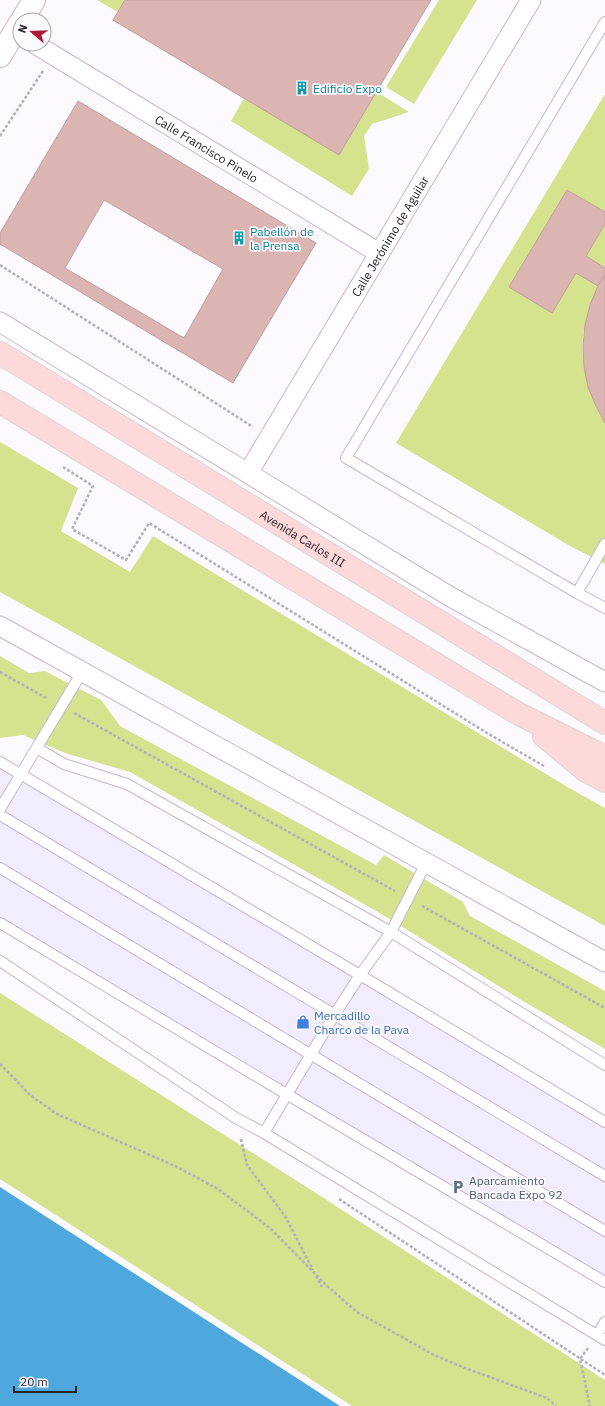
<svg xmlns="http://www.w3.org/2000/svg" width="605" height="1406" viewBox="0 0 605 1406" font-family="'IBM Plex Sans',sans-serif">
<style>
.commercial{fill:#f1edff}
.green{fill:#d5e38f}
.water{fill:#4ea8de}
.building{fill:#dbb5b2;stroke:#c29e9a;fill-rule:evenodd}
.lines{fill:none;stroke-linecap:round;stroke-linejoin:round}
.service-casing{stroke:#c6b6d3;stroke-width:12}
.minor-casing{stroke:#c6b6d3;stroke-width:21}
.tertiary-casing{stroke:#c6b6d3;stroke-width:24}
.primary-casing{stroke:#d8d7d9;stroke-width:24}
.path{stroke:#b4b0b8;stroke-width:2.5;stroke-dasharray:3 2;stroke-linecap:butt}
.service{stroke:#fff;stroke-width:10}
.minor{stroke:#fff;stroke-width:19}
.tertiary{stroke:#fff;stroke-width:22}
.primary{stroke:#fdd9d9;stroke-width:22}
.labels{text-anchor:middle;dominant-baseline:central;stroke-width:3.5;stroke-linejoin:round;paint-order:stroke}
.culture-label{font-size:12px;fill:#0d838f;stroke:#fcf9ff;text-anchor:start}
.street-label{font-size:12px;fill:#28222d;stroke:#fcf9ff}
.shop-label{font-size:12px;fill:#366cbe;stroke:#fcf9ff;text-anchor:start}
.service-label{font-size:12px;fill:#4e5e75;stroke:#fcf9ff;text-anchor:start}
</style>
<rect width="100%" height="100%" fill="#fcf9ff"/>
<path class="commercial" d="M 0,760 L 605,1122 L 605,1282 L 0,922 Z"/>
<g class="green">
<path d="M 97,0 L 125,0 L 118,12 Z"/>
<path d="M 439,0 L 477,0 L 414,104 L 386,87 Z"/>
<path d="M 377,92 L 409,112 L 372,124 L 364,136 L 369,169 L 352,196 L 231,121 L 244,98 L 339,155 Z"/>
<path d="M 605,94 L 605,212 L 567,190 L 509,287 L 552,313 L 576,273 L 598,286 C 594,299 589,312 585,325 C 577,359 589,394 605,423 L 605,564 L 570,546 L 396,443 Z"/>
<path d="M 605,224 L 605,268 L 586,256 Z"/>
<path d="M 0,442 L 78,488 L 61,531 L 130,572 L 153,536 L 569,788 L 605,808 L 605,926 L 0,592 Z"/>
<path d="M 0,656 L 29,673 L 45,671 L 101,700 L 120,726 L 376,865 L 384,855 L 463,902 L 470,916 L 605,991 L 605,1049 L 523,1001 L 378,912 L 130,772 L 65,753 L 23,735 L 0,738 Z"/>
<path d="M 0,993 L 305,1186 L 605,1380 L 605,1406 L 352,1406 L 0,1179 Z"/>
</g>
<path class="water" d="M 0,1187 L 340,1406 L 0,1406 Z"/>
<g class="building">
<path d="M 125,0 L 431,0 L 339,155 L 113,20 Z"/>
<path d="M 78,101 L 316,243 L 233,383 L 0,244 L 0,233 ZM 104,200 L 223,269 L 184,338 L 65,268 Z"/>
<path d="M 567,190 L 605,212 L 605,224 L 586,256 L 605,268 L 605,275 L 598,286 L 576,273 L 552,313 L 509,287 Z"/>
<path d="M 605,275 L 605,423 L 596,406 L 588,387 L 584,367 L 583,346 L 585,325 L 590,305 L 598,286 Z"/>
</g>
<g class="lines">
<g class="service-casing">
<g id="service">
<path d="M 605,22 L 346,458 L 577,593 L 605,608"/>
<path d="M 577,593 L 605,544"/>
<path d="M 37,748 L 64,764 L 127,784 L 391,932 L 605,1065"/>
<path d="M 0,762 L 360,975 L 605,1122"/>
<path d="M 0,809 L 82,672"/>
<path d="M 0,815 L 605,1176"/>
<path d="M 0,868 L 605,1231"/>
<path d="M 0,923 L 288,1095 L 605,1282"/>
<path d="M 0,961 L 236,1118 L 264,1133 L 605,1340"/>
<path d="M 264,1133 L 335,1014 L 360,975 L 391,932 L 426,863"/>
<path d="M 597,1335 L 605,1322"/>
</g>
</g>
<g class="minor-casing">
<g id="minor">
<path id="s1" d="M 35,44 L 379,253"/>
<path d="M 0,322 L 449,596 L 605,682"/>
<path id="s2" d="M 248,473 L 531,0"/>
<path d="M 0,626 L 605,962"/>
</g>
</g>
<g class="tertiary-casing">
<g id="tertiary">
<path d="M 22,20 L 34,0"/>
<path d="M 0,56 L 20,23"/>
</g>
</g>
<g class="primary-casing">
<g id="primary">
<path id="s3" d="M 0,353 L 605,723"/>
<path d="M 0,402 L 517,713 L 605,757"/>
<path d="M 544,736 L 586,771 L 605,781"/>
</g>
</g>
<g class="path">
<path d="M 0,136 L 43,71"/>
<path d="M 0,265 L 253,427"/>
<path d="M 63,467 L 93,486 L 72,529 L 126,560 L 149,523 L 487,733 L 544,766"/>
<path d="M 0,672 L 48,699"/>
<path d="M 74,713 L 395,891"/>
<path d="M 422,906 L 605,1008"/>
<path d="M 0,1064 L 30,1095 L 57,1114 L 177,1167 L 218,1189 L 270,1228 L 327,1286 L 357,1312 L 434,1355 L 465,1368 L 547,1398 L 556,1406"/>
<path d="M 241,1139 L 247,1165 L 285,1216 L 313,1270"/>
<path d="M 339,1199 L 605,1375"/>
<path d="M 316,1276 L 322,1287"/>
<path d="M 588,1348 L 580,1359 L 590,1406"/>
</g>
<use href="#service" class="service"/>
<use href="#minor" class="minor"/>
<use href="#tertiary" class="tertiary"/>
<use href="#primary" class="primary"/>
</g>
<defs>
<g id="building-bare" transform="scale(1.08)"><path d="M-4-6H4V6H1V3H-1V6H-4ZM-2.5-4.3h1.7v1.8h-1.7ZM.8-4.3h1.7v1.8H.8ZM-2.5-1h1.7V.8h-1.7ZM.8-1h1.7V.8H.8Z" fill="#0f9aa8" stroke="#fcf9ff" stroke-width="2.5" paint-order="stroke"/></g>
<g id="shop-bare" transform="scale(1.08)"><path d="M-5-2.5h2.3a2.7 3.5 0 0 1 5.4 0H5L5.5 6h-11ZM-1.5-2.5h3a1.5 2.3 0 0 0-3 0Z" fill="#3f7fe0" stroke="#fcf9ff" stroke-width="2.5" paint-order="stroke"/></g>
<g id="parking-bare" transform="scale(1.08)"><path d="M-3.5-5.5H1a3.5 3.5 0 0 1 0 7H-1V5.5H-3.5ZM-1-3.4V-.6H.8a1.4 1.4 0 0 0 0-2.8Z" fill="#5c6f8a" stroke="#fcf9ff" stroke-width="2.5" paint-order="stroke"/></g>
</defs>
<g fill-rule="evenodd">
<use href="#building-bare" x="302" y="88"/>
<use href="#building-bare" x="239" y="238"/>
<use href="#shop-bare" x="303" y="1022"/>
<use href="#parking-bare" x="458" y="1187"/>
</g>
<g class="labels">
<g class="culture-label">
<text x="313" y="88">Edificio Expo</text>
<text x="250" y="231">Pabellón de<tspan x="250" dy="14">la Prensa</tspan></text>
</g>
<g class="street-label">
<text stroke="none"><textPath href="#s1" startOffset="201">Calle Francisco Pinelo</textPath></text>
<text stroke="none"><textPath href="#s2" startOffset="276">Calle Jerónimo de Aguilar</textPath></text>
<text stroke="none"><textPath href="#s3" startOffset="355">Avenida Carlos III</textPath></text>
</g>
<g class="shop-label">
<text x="314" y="1015">Mercadillo<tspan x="314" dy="14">Charco de la Pava</tspan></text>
</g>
<g class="service-label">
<text x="469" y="1180">Aparcamiento<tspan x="469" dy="14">Bancada Expo 92</tspan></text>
</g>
</g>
<g transform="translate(32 32) rotate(289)"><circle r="19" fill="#fcf9ff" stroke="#a7a3ab"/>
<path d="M0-3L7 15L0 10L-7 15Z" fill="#ad1837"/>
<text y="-6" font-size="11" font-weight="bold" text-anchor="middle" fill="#28222d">N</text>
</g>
<path d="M14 1386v6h62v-6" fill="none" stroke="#28222d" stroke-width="2"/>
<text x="20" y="1386" font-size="12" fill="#28222d" stroke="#fcf9ff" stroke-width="3" paint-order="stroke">20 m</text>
</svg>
